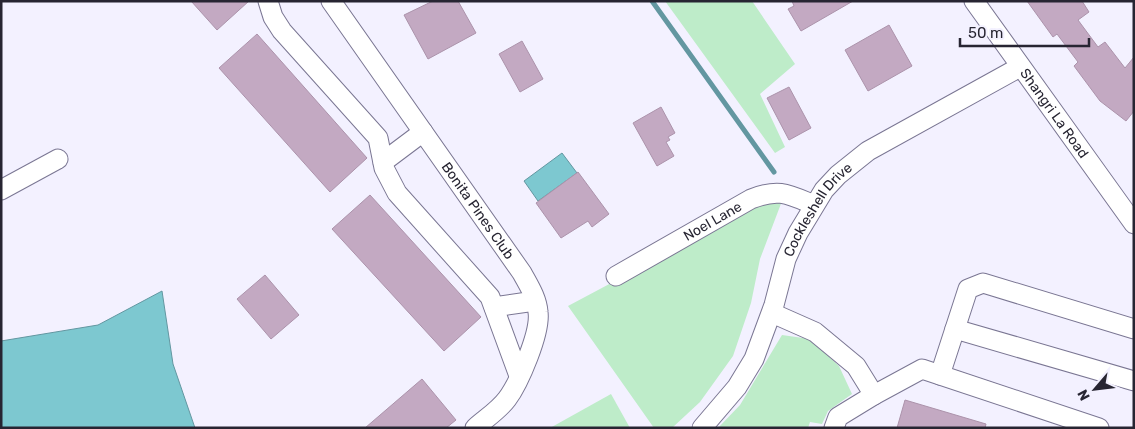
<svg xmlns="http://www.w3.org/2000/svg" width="1135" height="429" viewBox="0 0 1135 429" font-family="Rubik,sans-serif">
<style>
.green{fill:#beecc9}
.water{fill:#7dc8d0;stroke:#6397a1}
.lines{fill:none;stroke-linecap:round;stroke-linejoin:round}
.stream{stroke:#6397a1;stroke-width:5}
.building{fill:#c3a9c2;stroke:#ac93ab}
.minor-casing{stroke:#7a7693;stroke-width:21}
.minor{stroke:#fff;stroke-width:19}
.labels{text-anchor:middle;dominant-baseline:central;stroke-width:5;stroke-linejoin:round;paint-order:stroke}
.street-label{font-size:14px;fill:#272532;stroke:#f3f1ff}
</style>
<rect width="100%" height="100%" fill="#f3f1ff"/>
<g class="green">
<path d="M 665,1 L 752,1 L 795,64 L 760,94 L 785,147 L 775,153 Z"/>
<path d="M 769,199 L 782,201 L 760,259 L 751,303 L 733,356 L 700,402 L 672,428 L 654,428 L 568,306 Z"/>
<path d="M 782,335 L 810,339 L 839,366 L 852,394 L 828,411 L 822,424 L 810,422 L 808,428 L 718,428 L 740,405 Z"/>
<path d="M 611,394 L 630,428 L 550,428 Z"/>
</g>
<g class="water">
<path d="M 562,153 L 577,173 L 538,201 L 524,181 Z"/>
<path d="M 162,291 L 173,364 L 195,428 L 1,428 L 1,341 L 98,325 Z"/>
</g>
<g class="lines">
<path class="stream" d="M 652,1 L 774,172"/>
</g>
<g class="building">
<path d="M 191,1 L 249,1 L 217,30 Z"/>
<path d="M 433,1 L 458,1 L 476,33 L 428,59 L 404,15 Z"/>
<path d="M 792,1 L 853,1 L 801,31 L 788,9 L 794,6 Z"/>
<path d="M 1027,1 L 1082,1 L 1089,12 L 1078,20 L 1098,47 L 1105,42 L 1125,68 L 1134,57 L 1134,111 L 1126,121 L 1100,101 L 1074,66 L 1078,62 L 1057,34 L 1053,37 Z"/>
<path d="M 889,25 L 912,66 L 868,91 L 845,50 Z"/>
<path d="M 257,34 L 367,158 L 330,192 L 219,68 Z"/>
<path d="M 522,41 L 543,79 L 520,92 L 499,54 Z"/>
<path d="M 789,87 L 811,128 L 789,140 L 767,98 Z"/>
<path d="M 661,107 L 675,133 L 668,137 L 670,140 L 666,142 L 674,156 L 657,166 L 633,123 Z"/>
<path d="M 578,172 L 609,214 L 592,227 L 588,221 L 561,238 L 536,203 Z"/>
<path d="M 370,195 L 481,317 L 444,351 L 332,229 Z"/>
<path d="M 265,275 L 299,315 L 271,339 L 237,299 Z"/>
<path d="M 422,379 L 456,420 L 446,428 L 365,428 Z"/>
<path d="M 905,400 L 986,424 L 985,428 L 897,428 Z"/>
</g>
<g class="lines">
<g class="minor-casing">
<g id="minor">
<path d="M 268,1 L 273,17 L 282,31 L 378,138 L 384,168 L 397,193 L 490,297 L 519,376"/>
<path id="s1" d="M 331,1 L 522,273 C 529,286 537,298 538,312 C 541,332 519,383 507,399 C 499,410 485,419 475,428"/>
<path id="s2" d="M 974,1 L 1134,224"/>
<path d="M 383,162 L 423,132"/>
<path d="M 1,190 L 58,159"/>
<path id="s3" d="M 616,276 L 751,199 C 779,188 788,194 814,205"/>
<path d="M 494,307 L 535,301"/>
<path d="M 772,313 L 815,332 L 856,366 L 874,395 L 838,417 L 834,428"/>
<path d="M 955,329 L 1134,381"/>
<path d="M 940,375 L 968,289 L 983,283 L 1134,329"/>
<path d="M 874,395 L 922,369 L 1099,428"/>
<path id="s4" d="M 702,428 L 737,387 L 754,359 L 774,305 L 786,259 L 798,233 L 824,190 L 838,175 L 868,151 L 1020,67"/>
</g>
</g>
<use href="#minor" class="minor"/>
</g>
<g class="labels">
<g class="street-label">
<text stroke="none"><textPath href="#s2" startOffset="138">Shangri La Road</textPath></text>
<text stroke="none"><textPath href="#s1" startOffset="256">Bonita Pines Club</textPath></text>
<text stroke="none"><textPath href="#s4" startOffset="251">Cockleshell Drive</textPath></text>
<text stroke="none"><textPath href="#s3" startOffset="111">Noel Lane</textPath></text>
</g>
</g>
<rect width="1135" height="429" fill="none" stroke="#272532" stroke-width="5"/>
<g transform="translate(1095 389) rotate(242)" stroke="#f3f1ff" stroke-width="4" paint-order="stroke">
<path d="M0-4L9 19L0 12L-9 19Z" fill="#272532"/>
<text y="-8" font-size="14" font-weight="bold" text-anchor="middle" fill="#272532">N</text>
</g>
<path d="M960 38v8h129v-8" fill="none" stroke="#272532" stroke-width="2.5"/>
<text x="968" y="38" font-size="15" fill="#272532" stroke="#f3f1ff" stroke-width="4" paint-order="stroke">50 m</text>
</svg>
